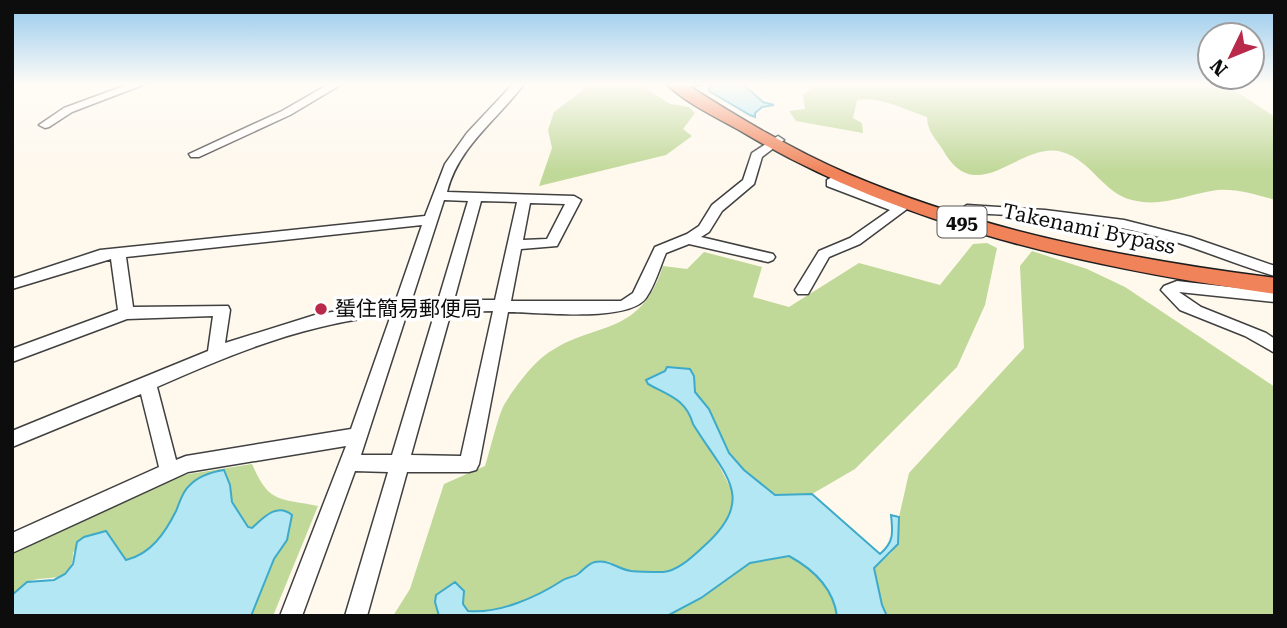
<svg xmlns="http://www.w3.org/2000/svg" width="1287" height="628" viewBox="0 0 1287 628" font-family="'Roboto Serif','Noto Sans JP',serif">
<style>
.forest{fill:#c0d898}
.water{fill:#b4e7f4;stroke:#3daac9;stroke-width:2}
.lines{fill:none;stroke-linecap:round;stroke-linejoin:round}
.stream{stroke:#3daac9;stroke-width:2.5}
.minor-casing{stroke:#404040;stroke-width:3}
.highway-casing{stroke:#1e1e1e;stroke-width:3}
.minor{fill:#fff;fill-rule:evenodd}
.highway{fill:#f0835a;fill-rule:evenodd}
.poi-dot{fill:#b8294a;stroke:#fff;stroke-width:2.5}
.labels{text-anchor:middle;dominant-baseline:central;stroke-width:7;stroke-linejoin:round;paint-order:stroke}
.shield{fill:#fff;stroke:#565656;stroke-width:2}
.shield-label{font-size:19px;font-weight:bold;fill:#0d0d0d}
.street-label{font-size:21px;fill:#0d0d0d;stroke:#fff}
.poi-label{font-size:21px;fill:#0d0d0d;stroke:#fff;text-anchor:start}
</style>
<rect width="100%" height="100%" fill="#fef8ed"/>
<g class="forest">
<path d="M 591,84 L 639,84 L 670,104 L 689,107 L 695,113 L 683,129 L 692,136 L 666,155 L 539,186 L 552,148 L 548,130 L 554,112 Z"/>
<path d="M 816,84 L 1225,84 L 1275,117 L 1275,200 C 1259,195 1234,188 1217,190 C 1188,194 1161,208 1132,200 C 1103,193 1091,160 1062,152 C 1020,140 977,211 943,150 C 936,139 927,131 927,117 C 905,110 881,96 857,100 L 853,118 L 862,123 L 863,133 L 796,121 L 789,111 L 805,109 L 803,95 Z"/>
<path d="M 987,243 L 997,248 L 985,305 L 957,367 L 855,469 L 812,494 L 775,495 L 744,470 L 729,453 L 709,409 L 695,392 L 690,369 L 670,367 L 646,380 C 656,388 667,389 675,396 C 688,409 727,477 734,496 C 734,508 731,517 725,526 C 715,540 681,570 665,572 C 646,574 623,572 608,561 C 585,566 573,576 553,587 C 529,600 495,613 468,611 L 463,604 L 435,602 L 439,616 L 393,616 L 410,589 L 444,484 L 485,466 C 490,451 498,416 504,405 C 512,391 526,373 537,362 C 587,317 638,344 663,266 L 687,269 L 704,252 L 762,267 L 753,297 L 789,307 L 859,263 L 940,285 L 973,244 Z"/>
<path d="M 1032,251 L 1087,269 L 1125,287 L 1275,387 L 1275,616 L 887,616 L 882,605 L 874,568 L 892,552 L 899,537 L 899,517 L 909,473 L 1024,348 L 1020,266 Z"/>
<path d="M 252,464 C 269,504 279,498 318,506 L 273,616 L 251,616 L 274,559 L 287,540 L 266,515 L 252,528 L 248,527 L 232,502 L 230,485 L 183,494 C 171,522 158,552 126,561 L 106,531 L 73,552 C 73,586 51,574 30,581 C 23,584 18,590 12,595 L 12,553 L 183,475 Z"/>
<path d="M 789,556 C 813,569 834,587 837,616 L 667,616 L 701,598 L 750,563 Z"/>
</g>
<g class="water">
<path d="M 717,84 L 743,84 L 763,102 L 774,105 L 762,107 L 755,113 L 755,117 L 750,115 L 709,91 L 709,87 Z"/>
<path d="M 667,367 L 690,369 L 694,376 L 695,392 L 709,409 L 729,453 L 744,470 L 775,495 L 812,494 L 880,554 C 894,542 893,533 891,515 L 899,517 L 898,544 L 874,568 L 882,605 L 887,616 L 837,616 C 833,587 813,569 789,556 L 750,563 L 701,598 L 667,616 L 439,616 L 435,602 L 436,595 L 455,582 L 464,591 L 463,604 L 468,611 C 499,614 537,597 563,580 C 568,577 574,577 578,574 C 585,569 587,564 595,562 C 609,559 617,569 631,571 C 641,572 653,572 663,572 C 678,571 693,556 703,547 C 759,498 724,475 693,424 C 686,399 668,395 648,384 L 646,380 L 665,371 Z"/>
<path d="M 224,470 L 230,485 L 232,502 L 248,527 L 252,528 C 263,518 277,502 292,515 L 287,540 L 274,559 L 251,616 L 12,616 L 12,595 L 27,582 L 54,580 L 65,574 L 73,564 L 77,542 L 84,537 L 106,531 L 126,560 C 151,554 165,533 176,511 C 180,502 182,492 189,486 C 198,476 211,472 224,470 Z"/>
</g>
<g class="lines">
<path class="stream" d="M 94,103 L 147,84"/>
<g class="minor-casing">
<g id="minor">
<path d="M 129,84 L 145,84 L 72,112 L 49,127 L 45,128 L 39,125 L 64,108 Z"/>
<path d="M 329,84 L 342,84 L 290,115 L 199,157 L 191,157 L 189,154 L 282,111 Z"/>
<path d="M 513,84 L 524,84 C 497,120 458,147 447,192 L 574,196 L 581,200 L 557,246 L 521,249 L 511,301 L 621,301 L 633,293 L 655,247 L 687,234 L 699,226 L 712,205 L 743,180 L 752,153 L 778,136 L 784,140 L 762,157 L 754,184 L 722,211 L 709,232 L 701,237 L 773,254 L 775,257 L 773,260 L 768,262 L 689,244 L 666,253 C 660,267 655,285 646,298 C 628,323 539,312 508,312 L 479,464 L 476,470 L 469,472 L 407,472 L 367,616 L 345,616 L 388,472 L 355,471 L 302,616 L 280,616 L 346,446 L 188,472 L 12,553 L 12,533 L 159,467 L 141,394 L 12,447 L 12,431 L 208,351 L 213,316 L 127,319 L 12,362 L 12,349 L 118,310 L 111,259 L 12,289 L 12,279 L 100,250 L 425,216 L 445,164 L 467,133 ZM 444,200 L 468,201 L 438,301 L 411,302 ZM 481,201 L 517,202 L 495,300 L 454,300 ZM 530,203 L 565,204 L 547,239 L 523,240 ZM 422,225 L 395,303 L 318,314 L 225,343 L 230,310 L 228,306 L 133,307 L 126,257 ZM 493,311 L 461,456 L 411,455 L 451,312 ZM 424,312 L 435,312 L 392,455 L 361,455 L 407,313 ZM 391,315 L 351,429 L 186,456 L 176,460 L 157,387 C 233,353 307,323 391,315 Z"/>
<path d="M 685,84 L 702,84 L 685,88 Z"/>
<path d="M 839,173 L 845,177 L 841,182 L 907,209 L 860,244 L 829,257 L 808,294 L 798,294 L 795,290 L 819,251 L 850,238 L 890,210 L 827,186 L 827,180 Z"/>
<path d="M 967,205 L 1045,210 L 1124,220 L 1191,237 L 1275,266 L 1275,276 C 1233,264 1194,246 1152,235 C 1093,219 1031,216 970,213 L 964,218 L 954,218 L 952,215 Z"/>
<path d="M 1177,281 L 1275,292 L 1275,302 L 1179,292 L 1201,307 L 1266,333 L 1275,339 L 1275,353 L 1245,336 L 1180,310 L 1161,290 L 1164,286 Z"/>
</g>
</g>
<g class="highway-casing">
<path id="highway" d="M 667,84 L 686,84 C 738,117 792,150 848,174 C 984,232 1129,259 1275,278 L 1275,294 C 1088,267 902,228 739,130 C 718,118 682,101 667,84 Z"/>
</g>
<use href="#minor" class="minor"/>
<use href="#highway" class="highway"/>
</g>
<linearGradient id="sky" x2="0" y2="1"><stop stop-color="#93c8ed"/><stop offset="0.49" stop-color="#fffcf7"/><stop offset="1" stop-color="#fffcf7" stop-opacity="0"/></linearGradient>
<rect width="1287" height="172" fill="url(#sky)"/>
<circle class="poi-dot" cx="321" cy="309" r="7"/>
<g class="labels">
<rect class="shield" x="937.5" y="206.5" width="49" height="31" rx="5"/>
<g class="shield-label">
<text x="962" y="222">495</text>
</g>
<g class="street-label">
<text transform="translate(1089 229) rotate(12)">Takenami Bypass</text>
</g>
<g class="poi-label">
<text x="335" y="309">蜑住簡易郵便局</text>
</g>
</g>
<rect width="1287" height="628" fill="none" stroke="#0d0d0d" stroke-width="28"/>
<g transform="translate(1231 56) rotate(227)"><circle r="33" fill="#ffffff" stroke="#9e9e9e" stroke-width="2"/>
<path d="M0-5L12 26L0 18L-12 26Z" fill="#b8294a"/>
<text y="-10" font-size="19" font-weight="bold" text-anchor="middle" fill="#0d0d0d">N</text>
</g>
</svg>
